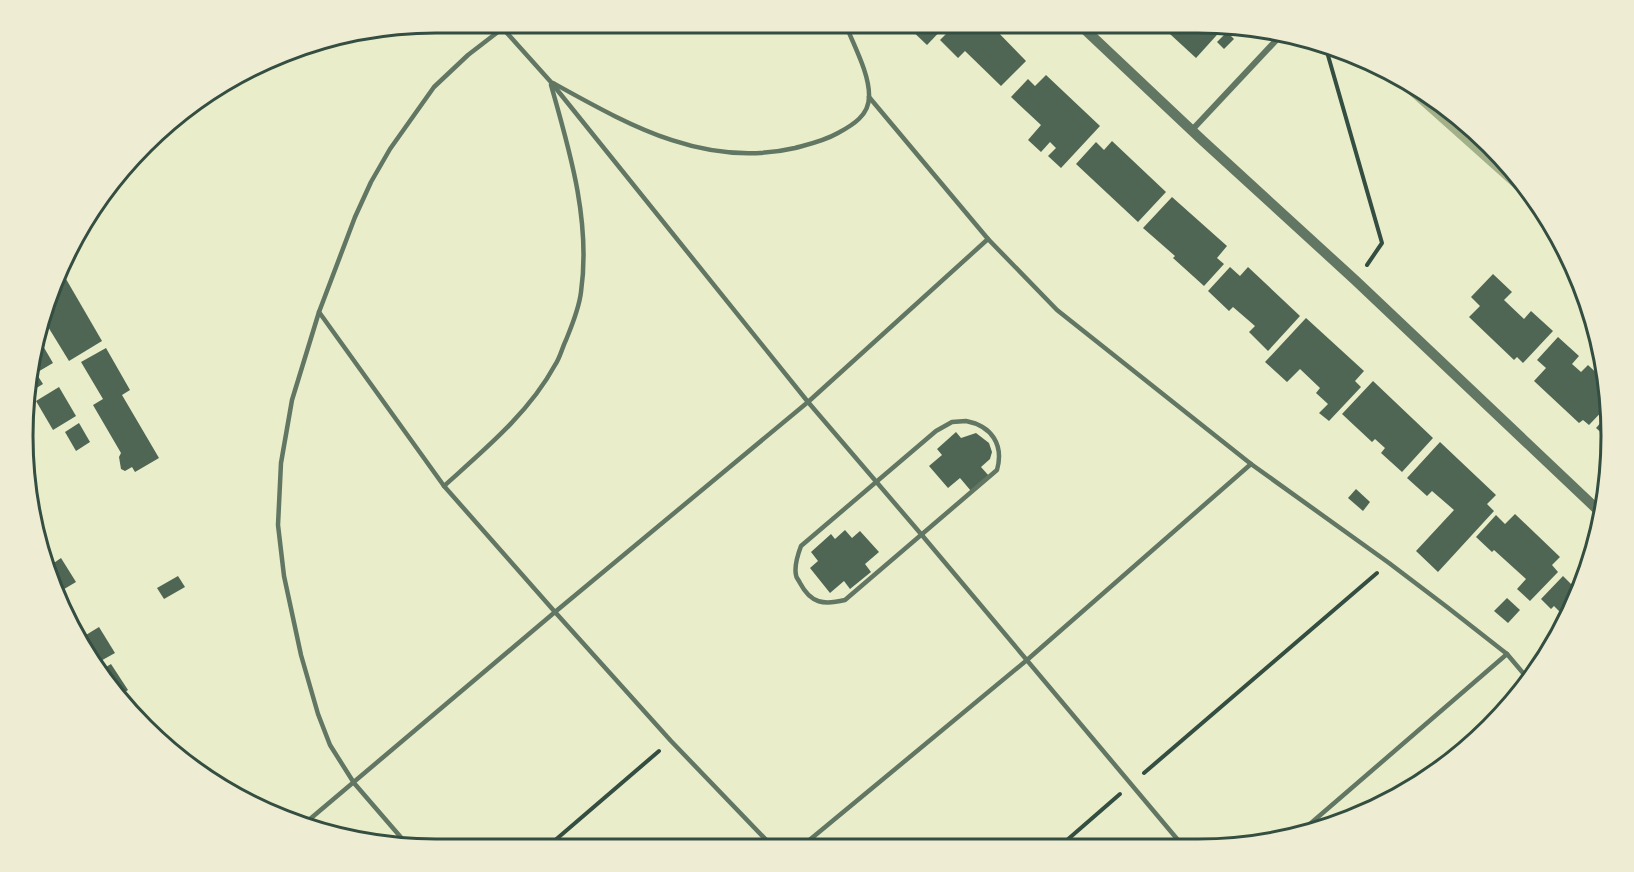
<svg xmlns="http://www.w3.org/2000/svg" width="1634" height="872" viewBox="0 0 1634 872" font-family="Montserrat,sans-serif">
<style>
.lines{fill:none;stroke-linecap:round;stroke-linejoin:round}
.stream{stroke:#a3b18a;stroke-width:8}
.building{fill:#4f6655}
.path{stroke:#344e41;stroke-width:4}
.service{stroke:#617663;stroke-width:4.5}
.minor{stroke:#617663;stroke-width:6}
.tertiary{stroke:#617663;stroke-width:10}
.rim{fill:none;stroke:#344e41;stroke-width:3}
</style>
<rect width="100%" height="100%" fill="#e9edc9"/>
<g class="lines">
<path class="stream" d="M 1390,72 L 1538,204"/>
</g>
<g class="building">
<path d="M 910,23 L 948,23 L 927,45 L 907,26 Z"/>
<path d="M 957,23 L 989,23 L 1026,61 L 1001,86 L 965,51 L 958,58 L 940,40 Z"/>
<path d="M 1158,23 L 1222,23 L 1225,26 L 1196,58 Z"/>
<path d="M 1227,32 L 1234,39 L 1224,49 L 1217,42 Z"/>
<path d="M 1046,75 L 1100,126 L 1061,168 L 1048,156 L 1056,148 L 1050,142 L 1041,152 L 1028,140 L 1041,125 L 1011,97 L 1028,79 L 1035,86 Z"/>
<path d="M 1112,141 L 1166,192 L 1138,222 L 1076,164 L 1096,142 L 1104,150 Z"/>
<path d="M 1172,197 L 1227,246 L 1217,258 L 1224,264 L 1204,286 L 1173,258 L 1175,256 L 1143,228 Z"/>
<path d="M 1230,267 L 1240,276 L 1248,267 L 1300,316 L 1268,351 L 1249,332 L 1255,326 L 1233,307 L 1229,311 L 1208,291 Z"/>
<path d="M 1493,274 L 1512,292 L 1504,300 L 1524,319 L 1531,311 L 1553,331 L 1523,363 L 1517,357 L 1514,360 L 1469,317 L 1480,306 L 1471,297 Z"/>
<path d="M 66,279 L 102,341 L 69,361 L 42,317 L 57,284 Z"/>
<path d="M 1306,318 L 1364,371 L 1355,381 L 1361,387 L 1329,421 L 1319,413 L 1328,404 L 1316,393 L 1320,388 L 1300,369 L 1287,382 L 1265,362 Z"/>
<path d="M 36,334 L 53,363 L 36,373 L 43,384 L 30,392 Z"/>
<path d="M 1558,337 L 1579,356 L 1572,364 L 1581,372 L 1588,365 L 1606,382 L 1610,403 L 1589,425 L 1583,420 L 1579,423 L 1534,381 L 1546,368 L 1537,360 Z"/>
<path d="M 106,348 L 130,390 L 122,395 L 159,458 L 135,472 L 132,467 L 125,471 L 121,469 L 119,457 L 121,453 L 93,405 L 103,399 L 81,362 Z"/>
<path d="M 1373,381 L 1433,438 L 1402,472 L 1381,453 L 1385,448 L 1375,439 L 1372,442 L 1342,414 Z"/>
<path d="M 59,387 L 76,416 L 53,430 L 36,401 Z"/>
<path d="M 1610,412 L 1609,449 L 1602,442 L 1606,437 L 1596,428 Z"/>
<path d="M 79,423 L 90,442 L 76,451 L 65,432 Z"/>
<path d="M 956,432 L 961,438 L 976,433 L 989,443 L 992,452 L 990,459 L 981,467 L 989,476 L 971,491 L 960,478 L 948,488 L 929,466 L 942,455 L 937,449 Z"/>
<path d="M 1440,442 L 1496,495 L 1487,504 L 1494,511 L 1438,572 L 1416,551 L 1454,510 L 1432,491 L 1427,496 L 1407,478 Z"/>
<path d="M 1356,489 L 1370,502 L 1363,511 L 1348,498 Z"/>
<path d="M 1515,514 L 1560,557 L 1552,565 L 1558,572 L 1530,601 L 1517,589 L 1526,579 L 1494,550 L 1492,552 L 1476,537 L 1496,515 L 1505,524 Z"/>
<path d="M 845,530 L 852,538 L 860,531 L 879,552 L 865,564 L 871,572 L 850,589 L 844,581 L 830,593 L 810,568 L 818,561 L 811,552 L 831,534 L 835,539 Z"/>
<path d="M 61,558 L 76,582 L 54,595 L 48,567 Z"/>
<path d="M 178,576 L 185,587 L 164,599 L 157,588 Z"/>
<path d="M 1563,576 L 1571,584 L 1580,576 L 1584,580 L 1567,619 L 1554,606 L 1551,609 L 1541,599 Z"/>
<path d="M 1507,598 L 1520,610 L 1508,623 L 1494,611 Z"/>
<path d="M 99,627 L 115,653 L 97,663 L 81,638 Z"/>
<path d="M 111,664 L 128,690 L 118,697 L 101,670 Z"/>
</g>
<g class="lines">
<g class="path">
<path d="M 1325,45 L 1382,243 L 1367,265"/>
<path d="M 1144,773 L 1377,573"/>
<path d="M 1059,847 L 1120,794"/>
<path d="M 546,848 L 659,751"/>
</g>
<g class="service">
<path d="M 498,23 L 550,81 L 808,402 L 921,534 L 1183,846"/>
<path d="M 508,23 L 503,28 L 468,55 L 434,87 L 390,149 L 371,182 L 355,217 L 319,312 L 444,486 L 555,612 L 671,741 L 773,847"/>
<path d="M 553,83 C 629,125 705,169 795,148 C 810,144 824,141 838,133 C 853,125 869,115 869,97 C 870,74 853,44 845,23"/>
<path d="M 869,97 L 988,239 L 1057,310 L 1251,464 L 1389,563 L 1447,607 L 1507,654 L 1528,679"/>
<path d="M 319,312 L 292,400 L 281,463 L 278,525 L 284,576 L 301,655 L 318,714 L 330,745 L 354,783 L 411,849"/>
<path d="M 966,421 C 992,426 1004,445 997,470 L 845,600 C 824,605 811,604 800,583 C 799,580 796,578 796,575 C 794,566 798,554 801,546 L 936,431 L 952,422 Z"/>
<path d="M 444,486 C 484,450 529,413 555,365 C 560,358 562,348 566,340 C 572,325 579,309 581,292 C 591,222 570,152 551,85"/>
<path d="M 311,828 L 310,819 L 555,612 L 808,402 L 988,239"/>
<path d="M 1296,836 L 1507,654"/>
<path d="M 801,847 L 1027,660 L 1251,464"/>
</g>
<path class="minor" d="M 1192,130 L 1283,33"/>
<path class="tertiary" d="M 1078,23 L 1202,140 L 1355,280 L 1602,514"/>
</g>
<path d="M0 0H1634V872H0ZM436 33H1198A403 403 0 0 1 1601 436V436A403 403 0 0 1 1198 839H436A403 403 0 0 1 33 436V436A403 403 0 0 1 436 33Z" fill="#eeecd3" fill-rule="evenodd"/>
<path class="rim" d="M436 33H1198A403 403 0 0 1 1601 436V436A403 403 0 0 1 1198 839H436A403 403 0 0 1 33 436V436A403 403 0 0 1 436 33Z"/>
</svg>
